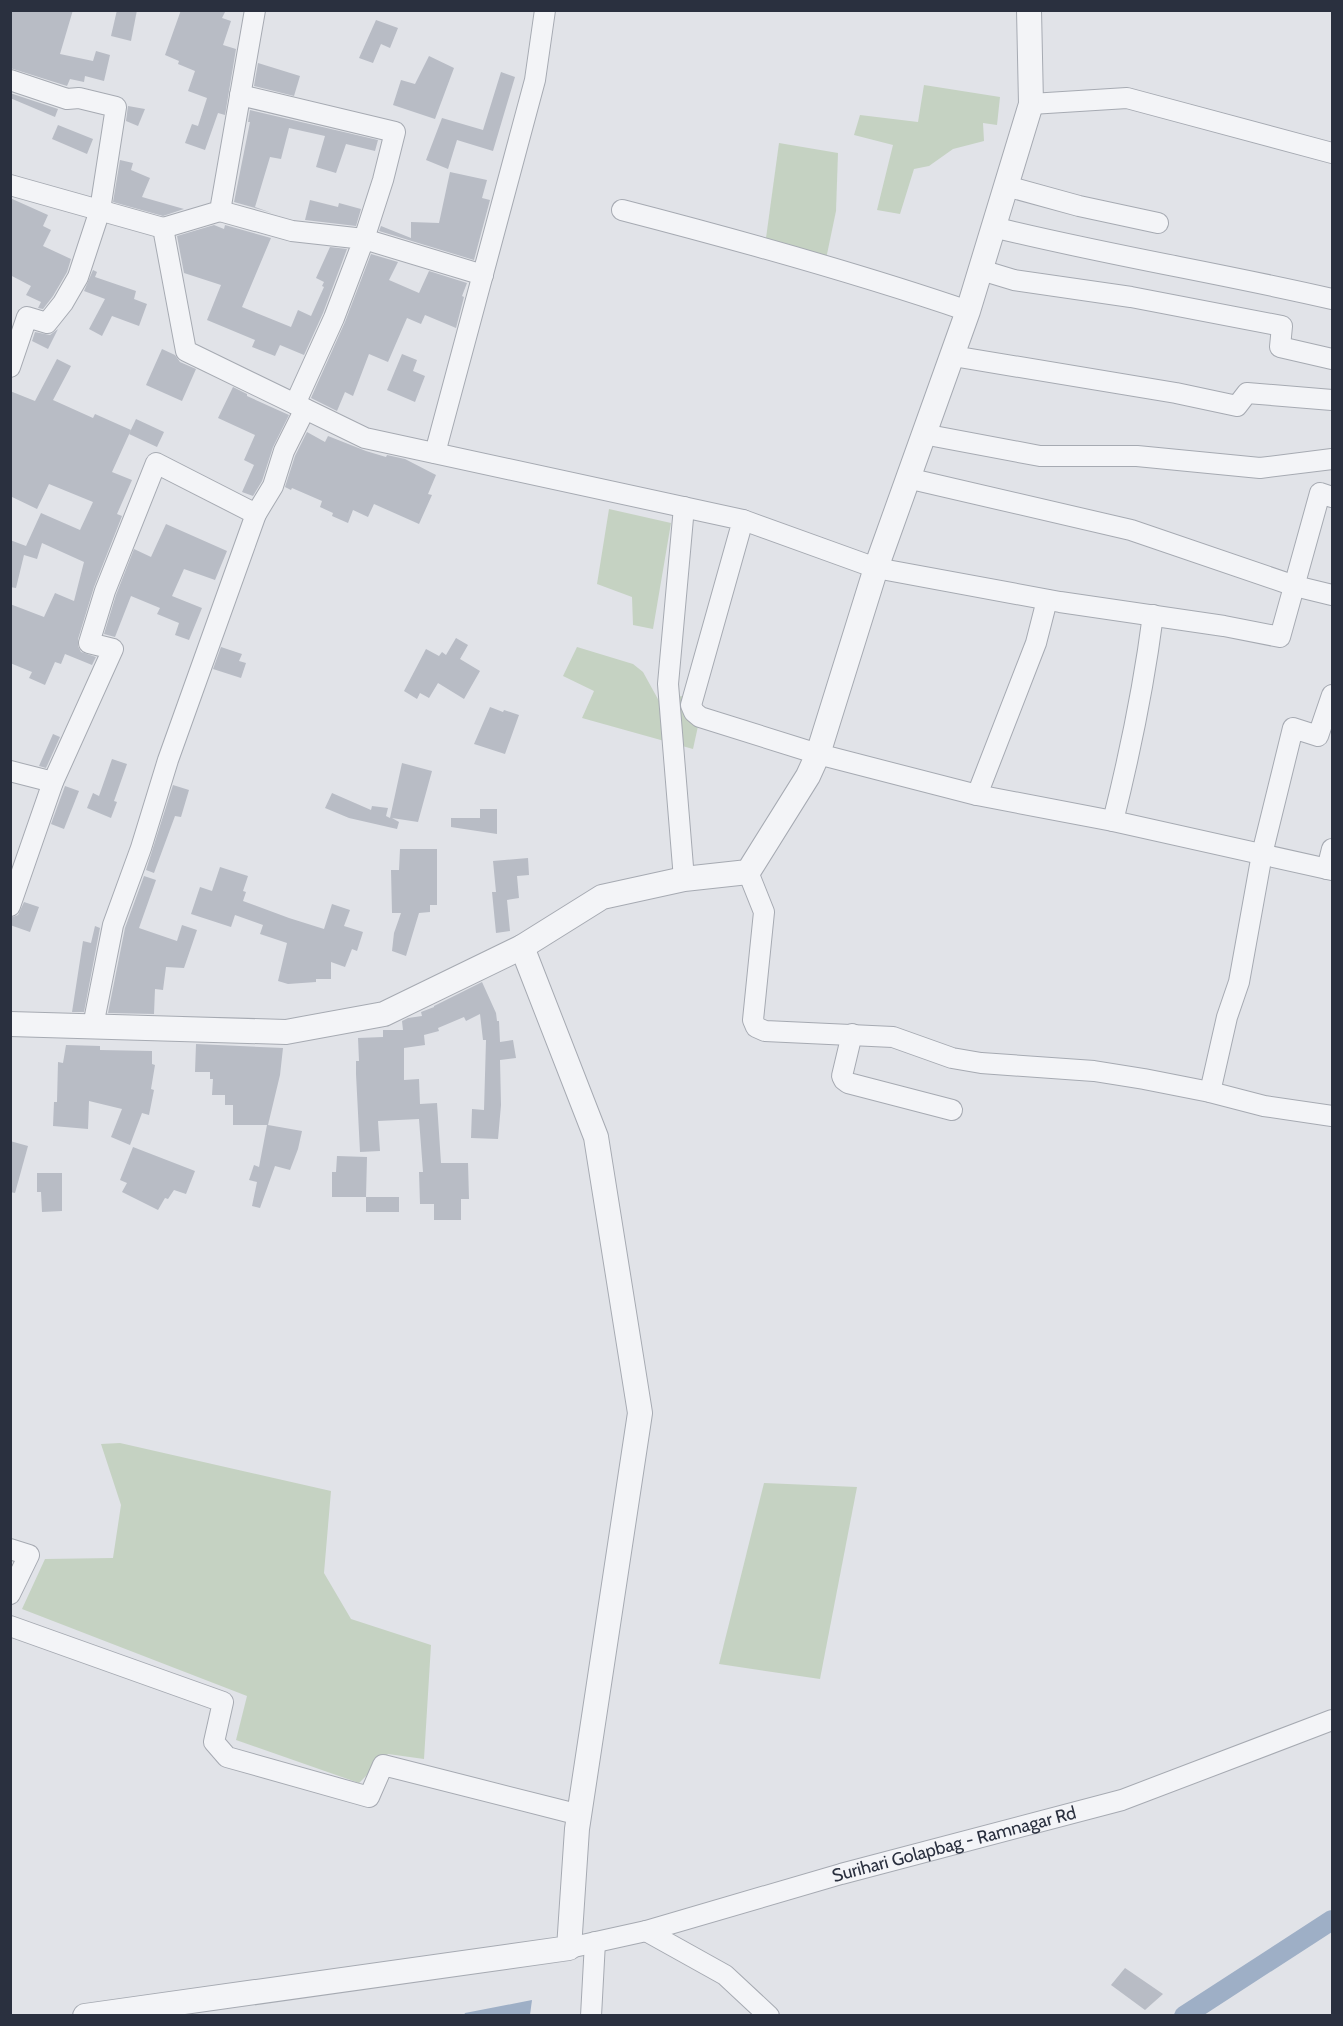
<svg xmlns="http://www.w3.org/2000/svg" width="1343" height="2026" viewBox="0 0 1343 2026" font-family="Cabin,sans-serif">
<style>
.green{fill:#c5d2c2}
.water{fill:#9eafc6}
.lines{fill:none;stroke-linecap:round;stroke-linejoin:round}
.canal{stroke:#9eafc6;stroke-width:20}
.building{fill:#b8bcc5}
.minor-casing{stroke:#a6aab2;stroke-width:22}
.tertiary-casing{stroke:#a6aab2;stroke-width:26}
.minor{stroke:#f3f4f7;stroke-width:20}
.tertiary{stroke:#f3f4f7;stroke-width:24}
.labels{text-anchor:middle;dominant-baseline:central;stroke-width:6;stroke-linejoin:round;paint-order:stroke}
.street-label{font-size:18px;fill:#2a303f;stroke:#f0f2f6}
</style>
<rect width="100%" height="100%" fill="#e1e3e8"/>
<g class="green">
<path d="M 924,85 L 1000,97 L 997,125 L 983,123 L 984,141 L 953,149 L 929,166 L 914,169 L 900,214 L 877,210 L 893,145 L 854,135 L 860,115 L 918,122 Z"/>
<path d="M 779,143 L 838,153 L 836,211 L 826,259 L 766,238 Z"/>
<path d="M 609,509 L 671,523 L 653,629 L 633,625 L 632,597 L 597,584 Z"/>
<path d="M 577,647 L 633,664 L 643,672 L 659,701 L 682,696 L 700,717 L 693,749 L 582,718 L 594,691 L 563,676 Z"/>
<path d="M 120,1443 L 331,1491 L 324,1573 L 351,1619 L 431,1645 L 424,1759 L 388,1754 L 359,1783 L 236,1740 L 247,1696 L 22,1609 L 45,1559 L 113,1558 L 121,1505 L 101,1444 Z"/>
<path d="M 764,1483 L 857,1487 L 820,1679 L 719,1664 Z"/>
</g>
<path class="water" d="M 532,2000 L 530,2015 L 464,2015 L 465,2013 Z"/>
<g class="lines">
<path class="canal" d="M 1184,2016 L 1332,1920"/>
</g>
<g class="building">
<path d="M 10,10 L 73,10 L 60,54 L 93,61 L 96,51 L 110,55 L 104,81 L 85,76 L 84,82 L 70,79 L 67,86 L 10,68 Z"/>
<path d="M 117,10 L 137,10 L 131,41 L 111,36 Z"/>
<path d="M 181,10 L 226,10 L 222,18 L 231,21 L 223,45 L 236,49 L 225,115 L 218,113 L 205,150 L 185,143 L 192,124 L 198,126 L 207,98 L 188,91 L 195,71 L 178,64 L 179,61 L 165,55 Z"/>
<path d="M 376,20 L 398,28 L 390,48 L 381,44 L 373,63 L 359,58 Z"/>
<path d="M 429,56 L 454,68 L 435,119 L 393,105 L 401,80 L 415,84 Z"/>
<path d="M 258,63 L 300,76 L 294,96 L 254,86 Z"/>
<path d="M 501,72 L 515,77 L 493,151 L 457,140 L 448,169 L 426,160 L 442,118 L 483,130 Z"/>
<path d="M 10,93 L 58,109 L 55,117 L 10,98 Z"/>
<path d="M 128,106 L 145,109 L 138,126 L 126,121 Z"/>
<path d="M 250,110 L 378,140 L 375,151 L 346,144 L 336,173 L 316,167 L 325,136 L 289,128 L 281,159 L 270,157 L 255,207 L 272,213 L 234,202 L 250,122 L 248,122 Z"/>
<path d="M 58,125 L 93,139 L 87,154 L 52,139 Z"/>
<path d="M 120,160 L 133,163 L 131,170 L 150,178 L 142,197 L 184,209 L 163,216 L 113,202 Z"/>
<path d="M 450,172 L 487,180 L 482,198 L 490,200 L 474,260 L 379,231 L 381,226 L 411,238 L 411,222 L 439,223 Z"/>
<path d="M 10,198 L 48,215 L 43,226 L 51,230 L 43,246 L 71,259 L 67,272 L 53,296 L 43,309 L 38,308 L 41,302 L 26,295 L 31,286 L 10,275 Z"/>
<path d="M 310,200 L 338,207 L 339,203 L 361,209 L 356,226 L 305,220 Z"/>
<path d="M 214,225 L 224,229 L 225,225 L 271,238 L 242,307 L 291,327 L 298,310 L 311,316 L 324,287 L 322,286 L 324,282 L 316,278 L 330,247 L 347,249 L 323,313 L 304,355 L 280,345 L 275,356 L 252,347 L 255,340 L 207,320 L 221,285 L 184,273 L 177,236 Z"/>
<path d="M 371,254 L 398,262 L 389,280 L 419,293 L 429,271 L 467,283 L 462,296 L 464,297 L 456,328 L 425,315 L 421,324 L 407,318 L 388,362 L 369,354 L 353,396 L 345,392 L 337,411 L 311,398 L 345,322 Z"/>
<path d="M 93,270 L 97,272 L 95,277 L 136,291 L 134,299 L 147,304 L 139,326 L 112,316 L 102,336 L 89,329 L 105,299 L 84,291 Z"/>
<path d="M 58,329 L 48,349 L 32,341 L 35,332 L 50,335 Z"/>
<path d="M 162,349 L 175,355 L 180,362 L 196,369 L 182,401 L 146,385 Z"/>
<path d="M 402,354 L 417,360 L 413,371 L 425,376 L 415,402 L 387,390 Z"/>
<path d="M 57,359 L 71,366 L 53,400 L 93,418 L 95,414 L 131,430 L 112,472 L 132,480 L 117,514 L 122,516 L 94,587 L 78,639 L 78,646 L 81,652 L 96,657 L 92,665 L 65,654 L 61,664 L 55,662 L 45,685 L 29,678 L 32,672 L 10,663 L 10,604 L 44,617 L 55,593 L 74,601 L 84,562 L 42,543 L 37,559 L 24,555 L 16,588 L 10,587 L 10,540 L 26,546 L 41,513 L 80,530 L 93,502 L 49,484 L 37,509 L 10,496 L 10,391 L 35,401 Z"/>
<path d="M 233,387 L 247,394 L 247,396 L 289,415 L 273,447 L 262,481 L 253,496 L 242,492 L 254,465 L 244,460 L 255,435 L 218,418 Z"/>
<path d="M 136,419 L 164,432 L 157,447 L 129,434 Z"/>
<path d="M 307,432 L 325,442 L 328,436 L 366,451 L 386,457 L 387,455 L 405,459 L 436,475 L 428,494 L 432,495 L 419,524 L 374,504 L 368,517 L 353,510 L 348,523 L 332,516 L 333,513 L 320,507 L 322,501 L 292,488 L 291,490 L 285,487 L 295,456 Z"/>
<path d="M 166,524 L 227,551 L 215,580 L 184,569 L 172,596 L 202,608 L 189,640 L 175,635 L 179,623 L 157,614 L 160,608 L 131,596 L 115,637 L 104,634 L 116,595 L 134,549 L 151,557 Z"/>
<path d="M 456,638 L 468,645 L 460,659 L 480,671 L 464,699 L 438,683 L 429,698 L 420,693 L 417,699 L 404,691 L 426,649 L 439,656 L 442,652 L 446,655 Z"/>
<path d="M 221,647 L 242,654 L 239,661 L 246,663 L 241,678 L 213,669 Z"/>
<path d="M 490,707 L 503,712 L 504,710 L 519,715 L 505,754 L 474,744 Z"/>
<path d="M 53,734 L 60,737 L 46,768 L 39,766 Z"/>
<path d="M 112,759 L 127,764 L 114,801 L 117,802 L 111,818 L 87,808 L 93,793 L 99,796 Z"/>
<path d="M 402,763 L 432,771 L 418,822 L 392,818 L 399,822 L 397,829 L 349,818 L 325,808 L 332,793 L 371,810 L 372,806 L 388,808 L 386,816 L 390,818 Z"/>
<path d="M 173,785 L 189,790 L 181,817 L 175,816 L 154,873 L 146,870 Z"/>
<path d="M 65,786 L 79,791 L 64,829 L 51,824 Z"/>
<path d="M 480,809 L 497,809 L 497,834 L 451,827 L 451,818 L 480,818 Z"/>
<path d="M 400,849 L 437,849 L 437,905 L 430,905 L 430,912 L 419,913 L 406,956 L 392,951 L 394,933 L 401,913 L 392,913 L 391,870 L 399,870 Z"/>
<path d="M 528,858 L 529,875 L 517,876 L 519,898 L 507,900 L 510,931 L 496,933 L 492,892 L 496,892 L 493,861 Z"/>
<path d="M 220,867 L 248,876 L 243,891 L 246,892 L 243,901 L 289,918 L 324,929 L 332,904 L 350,910 L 344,926 L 363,932 L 357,951 L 352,949 L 345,967 L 331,962 L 331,979 L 316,979 L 316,982 L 288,984 L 278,981 L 287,943 L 260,934 L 263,925 L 235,915 L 231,927 L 191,914 L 200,887 L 212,891 Z"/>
<path d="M 144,876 L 156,880 L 139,928 L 177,941 L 182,925 L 197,930 L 184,968 L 166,967 L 163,990 L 155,989 L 154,1014 L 108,1013 L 125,928 Z"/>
<path d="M 24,902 L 39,907 L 30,932 L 10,925 L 10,918 L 18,915 Z"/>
<path d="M 95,926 L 100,928 L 84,1012 L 72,1012 L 83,941 L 91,943 Z"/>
<path d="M 482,982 L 496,1013 L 497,1021 L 499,1021 L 500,1042 L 513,1040 L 516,1058 L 500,1060 L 501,1105 L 498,1139 L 471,1138 L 472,1109 L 484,1110 L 486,1040 L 483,1040 L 480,1014 L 466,1021 L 464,1017 L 438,1028 L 439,1031 L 424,1035 L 425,1045 L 404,1048 L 404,1080 L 419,1079 L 420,1104 L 437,1103 L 441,1163 L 468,1163 L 469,1199 L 461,1199 L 461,1220 L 434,1220 L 434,1204 L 420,1204 L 419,1172 L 423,1172 L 419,1119 L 378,1121 L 380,1151 L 360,1152 L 356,1074 L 356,1061 L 359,1061 L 358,1038 L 383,1037 L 383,1030 L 403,1030 L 402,1021 L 408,1018 L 422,1016 L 421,1012 L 434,1007 L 434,1006 Z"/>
<path d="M 196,1044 L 283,1048 L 280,1075 L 268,1125 L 302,1131 L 298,1149 L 290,1170 L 275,1166 L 260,1208 L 252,1206 L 257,1182 L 249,1180 L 254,1165 L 259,1167 L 267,1125 L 233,1125 L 233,1105 L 225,1105 L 225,1095 L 212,1095 L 213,1079 L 210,1079 L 210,1072 L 195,1072 Z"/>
<path d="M 66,1045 L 100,1046 L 100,1050 L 152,1051 L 152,1064 L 155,1065 L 151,1089 L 154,1090 L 149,1115 L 142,1113 L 130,1145 L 111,1137 L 122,1109 L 89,1101 L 88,1129 L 53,1126 L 54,1102 L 57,1102 L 58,1062 L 63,1063 Z"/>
<path d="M 10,1141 L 28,1146 L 15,1193 L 10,1192 Z"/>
<path d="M 133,1147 L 195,1171 L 186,1194 L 174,1190 L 168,1199 L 165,1198 L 158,1210 L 122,1192 L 127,1183 L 120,1180 Z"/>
<path d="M 337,1156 L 367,1157 L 366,1197 L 332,1197 L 332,1172 L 336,1172 Z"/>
<path d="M 37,1173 L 62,1173 L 62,1211 L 42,1212 L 41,1192 L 37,1192 Z"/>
<rect x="366" y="1197" width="33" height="15"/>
<path d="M 1125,1968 L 1163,1994 L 1145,2010 L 1111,1985 Z"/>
</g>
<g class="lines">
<g class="minor-casing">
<g id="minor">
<path d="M 10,80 L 67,99 L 79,98 L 116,107 L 100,210 L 78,277 L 63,303 L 47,323 L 27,317 L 10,367"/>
<path d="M 240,95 L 395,132 L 383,180 L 364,239 L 483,275"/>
<path d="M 1031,104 L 1127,98 L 1332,153"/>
<path d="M 10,185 L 163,228 L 186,351 L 365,438 L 743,520 L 691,705 L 694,712 L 700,717 L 818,754 L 977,795 L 1113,821 L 1332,870"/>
<path d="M 1006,186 L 1079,206 L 1158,223"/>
<path d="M 622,210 C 738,240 854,272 968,311"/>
<path d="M 220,211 L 292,231 L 364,239 L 334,318 L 295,404"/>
<path d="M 993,227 C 1106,255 1220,273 1332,299"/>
<path d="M 163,228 L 220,211 L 255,10"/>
<path d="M 981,270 L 1014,280 L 1131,297 L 1282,326 L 1280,347 L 1332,359"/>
<path d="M 953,356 L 1176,393 L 1237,406 L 1247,393 L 1332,400"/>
<path d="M 923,434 L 1040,456 L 1137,456 L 1260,468 L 1332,459"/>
<path d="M 435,453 L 535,80 L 545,10"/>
<path d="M 907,478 L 1131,530 L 1295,586 L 1332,595"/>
<path d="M 684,507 L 668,684 L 684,879"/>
<path d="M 743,520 L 876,568 L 1060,602 L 1224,626 L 1280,637 L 1320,493 L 1332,497"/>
<path d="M 10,771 L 53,782"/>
<path d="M 977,795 L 1036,643 L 1047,600"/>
<path d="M 1113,821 C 1130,753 1144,685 1153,615"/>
<path d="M 1327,869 L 1332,849"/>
<path d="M 748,872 L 764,912 L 753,1020 L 756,1027 L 765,1031 L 893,1037 L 952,1058 L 981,1063 L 1094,1071 L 1144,1079 L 1210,1092 L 1264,1106 L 1332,1116"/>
<path d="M 10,906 L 53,782 L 113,649 L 89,643 L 105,591 L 156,463 L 256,514 L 273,486 L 284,451 L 305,409"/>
<path d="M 93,1026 L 113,925 L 141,848 L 168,760 L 256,514"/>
<path d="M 852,1034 L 842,1076 L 844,1080 L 848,1083 L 952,1110"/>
<path d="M 1210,1092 L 1227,1017 L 1239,982 L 1262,854 L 1293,728 L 1318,736 L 1332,695"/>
<path d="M 10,1549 L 29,1555 L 10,1594"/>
<path d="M 10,1626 L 223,1702 L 214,1742 L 227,1757 L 369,1797 L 383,1765 L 580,1815"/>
<path d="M 646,1931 L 725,1975 L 769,2016"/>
<path id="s1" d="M 569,1948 L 646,1931 L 841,1874 L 1122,1800 L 1332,1720"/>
<path d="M 591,2016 L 595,1942"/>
</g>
</g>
<g class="tertiary-casing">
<g id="tertiary">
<path d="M 10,1024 L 286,1032 L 384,1014 L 522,947"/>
<path d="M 85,2016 L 569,1948 L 577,1829 L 640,1413 L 596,1137 L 522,947 L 602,897 L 684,879 L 748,872 L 808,776 L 818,754 L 876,568 L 968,311 L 1031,104 L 1029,10"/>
</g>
</g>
<use href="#minor" class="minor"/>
<use href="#tertiary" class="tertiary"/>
</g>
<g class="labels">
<g class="street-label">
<text stroke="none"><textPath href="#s1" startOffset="399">Surihari Golapbag - Ramnagar Rd</textPath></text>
</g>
</g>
<rect width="1343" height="2026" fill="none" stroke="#2a303f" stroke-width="24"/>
</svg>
